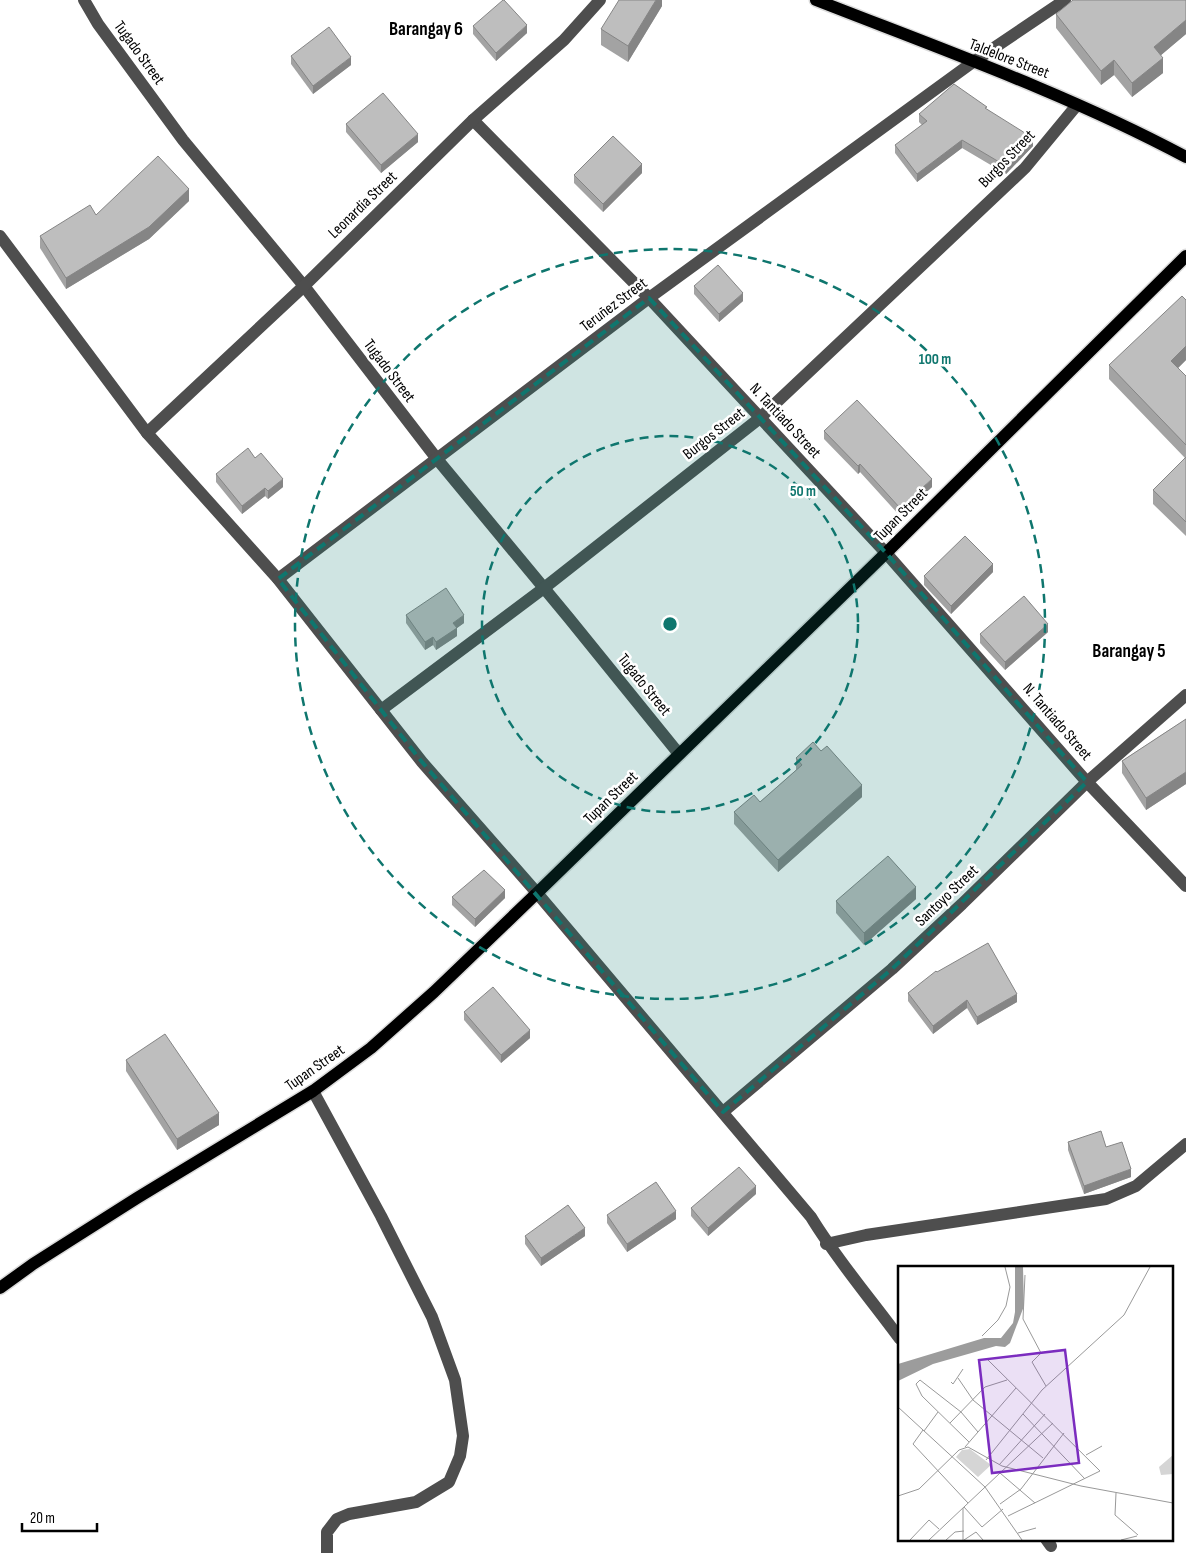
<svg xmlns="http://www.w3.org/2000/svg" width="1186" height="1553" viewBox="0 0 1186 1553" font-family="'Sofia Sans Condensed',sans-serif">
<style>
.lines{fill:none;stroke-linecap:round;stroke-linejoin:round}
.major-casing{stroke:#dbdbdb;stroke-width:15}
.minor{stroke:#4e4e4e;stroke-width:12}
.major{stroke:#000;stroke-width:12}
.wall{fill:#a3a3a3}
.shaded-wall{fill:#858585}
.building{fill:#bebebe;stroke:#858585}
.marked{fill:#0f766e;fill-opacity:0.2;stroke:#0f766e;stroke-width:4;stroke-dasharray:10 6;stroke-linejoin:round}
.ring{fill:none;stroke:#0f766e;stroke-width:2.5;stroke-dasharray:9 6}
.labels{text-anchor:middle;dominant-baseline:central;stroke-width:5;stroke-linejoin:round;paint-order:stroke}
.street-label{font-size:16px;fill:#000;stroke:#fff}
.quarter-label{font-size:19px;font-weight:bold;fill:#000;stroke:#fff}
.inset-road{fill:none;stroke:#999;stroke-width:1}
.view{fill:#7b2cbf;fill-opacity:0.15;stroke:#7b2cbf;stroke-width:2.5}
.inset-edge{fill:none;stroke:#000;stroke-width:2.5}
.centre{fill:#0f766e;stroke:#fff;stroke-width:2.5}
.ring-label{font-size:15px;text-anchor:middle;font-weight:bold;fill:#0f766e;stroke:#fff;stroke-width:5;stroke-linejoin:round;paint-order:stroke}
</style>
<rect width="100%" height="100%" fill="#fff"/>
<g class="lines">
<g class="major-casing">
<g id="major">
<path d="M 816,0 C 941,49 1068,94 1186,157"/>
<path d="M 0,1288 L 33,1264 L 137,1198 L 313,1091 L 371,1048 L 434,992 L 537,893 L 886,553 L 1186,256"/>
</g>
</g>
<g class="minor">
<path d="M 84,0 L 98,24 L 183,140 L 304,286 L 437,459 L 568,617 L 679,754"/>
<path d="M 473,120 L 649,298 L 886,553 L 1087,782 L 1186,886"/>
<path d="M 0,236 L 147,433 L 278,579 L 422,762 L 537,893 L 811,1217 C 837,1260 870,1298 900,1339"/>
<path d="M 147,433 L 304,286 L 473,120 L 564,40 L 600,0"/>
<path d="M 278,579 L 649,298 L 973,62 L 1065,0"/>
<path d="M 381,710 L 544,588 L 760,418 L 1025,168 L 1077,105"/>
<path d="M 313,1091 L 381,1216 L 432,1317 L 455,1380 L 463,1436 L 460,1456 L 449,1482 L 416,1502 L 349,1514 L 337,1519 L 327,1532 L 327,1553"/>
<path d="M 723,1112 L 892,969 L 962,904 L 1087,782 L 1186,695"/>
<path d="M 826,1244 L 866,1235 L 1106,1199 L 1136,1186 L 1186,1144"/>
<path d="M 1046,1539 L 1051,1546"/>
</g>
<use href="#major" class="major"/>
</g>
<g class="wall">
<path d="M 662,0 L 662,6 L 628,62 L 601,45 L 601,29 Z"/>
<path d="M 1186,0 L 1186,34 L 1161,55 L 1163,73 L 1132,97 L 1114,75 L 1101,85 L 1056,28 L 1056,14 Z"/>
<path d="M 473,26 L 527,33 L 496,61 L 473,34 Z"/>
<path d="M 291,56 L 351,65 L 313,94 L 291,64 Z"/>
<path d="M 987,109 L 1033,146 L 1006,174 L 962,148 L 917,182 L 895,153 L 895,145 L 922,125 L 919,122 L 919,114 Z"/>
<path d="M 346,124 L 418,142 L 381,173 L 346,132 Z"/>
<path d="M 642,173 L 603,212 L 574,183 L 574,175 Z"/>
<path d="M 189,201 L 149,239 L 66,289 L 40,248 L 40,236 L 96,215 Z"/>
<path d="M 694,286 L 743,301 L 719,322 L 694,294 Z"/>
<path d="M 1186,300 L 1186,360 L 1178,368 L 1186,376 L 1186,536 L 1153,504 L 1153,490 L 1185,458 L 1109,379 L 1109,365 Z"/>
<path d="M 824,431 L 932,487 L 900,516 L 860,472 L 858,474 L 824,439 Z"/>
<path d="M 255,458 L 283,487 L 268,499 L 265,496 L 242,514 L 216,482 L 216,474 Z"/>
<path d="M 993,572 L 951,614 L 924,585 L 924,576 Z"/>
<path d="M 406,615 L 464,623 L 457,628 L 457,636 L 436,650 L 433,645 L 425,650 L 406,623 Z"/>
<path d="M 1048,632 L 1005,670 L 980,643 L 980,634 Z"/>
<path d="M 1186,719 L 1186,784 L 1146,810 L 1122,773 L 1122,761 Z"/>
<path d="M 796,758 L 862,797 L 778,872 L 734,824 L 734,812 L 760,802 L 796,770 Z"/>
<path d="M 452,897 L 505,898 L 475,927 L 452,905 Z"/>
<path d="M 916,899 L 864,945 L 836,913 L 836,901 Z"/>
<path d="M 937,972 L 1017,1002 L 977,1025 L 967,1008 L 933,1034 L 908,1001 L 908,993 Z"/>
<path d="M 464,1012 L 530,1038 L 501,1063 L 464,1020 Z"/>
<path d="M 126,1060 L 219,1125 L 177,1150 L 126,1071 Z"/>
<path d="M 1068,1142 L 1106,1147 L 1131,1177 L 1084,1194 L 1068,1150 Z"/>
<path d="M 756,1194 L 708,1236 L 691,1216 L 691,1208 Z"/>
<path d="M 607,1215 L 676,1219 L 627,1252 L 607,1223 Z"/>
<path d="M 525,1236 L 585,1236 L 541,1266 L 525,1244 Z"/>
</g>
<g class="shaded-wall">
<path d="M 656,0 L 662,0 L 662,6 L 628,62 L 628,46 Z"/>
<path d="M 1186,20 L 1186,34 L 1154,61 L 1154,47 Z"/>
<path d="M 527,25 L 527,33 L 496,61 L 496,53 Z"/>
<path d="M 351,57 L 351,65 L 313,94 L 313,86 Z"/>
<path d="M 1163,58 L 1163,73 L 1132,97 L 1132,83 Z"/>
<path d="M 1114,60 L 1114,75 L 1101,85 L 1101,71 Z"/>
<path d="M 418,134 L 418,142 L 381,173 L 381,165 Z"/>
<path d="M 1033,138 L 1033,146 L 1006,174 L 1006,166 Z"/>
<path d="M 962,140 L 962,148 L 917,182 L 917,174 Z"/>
<path d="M 642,164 L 642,173 L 603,212 L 603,204 Z"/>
<path d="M 189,189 L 189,201 L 149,239 L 66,289 L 66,278 Z"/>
<path d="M 743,293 L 743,301 L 719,322 L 719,314 Z"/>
<path d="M 1186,346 L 1186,360 L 1171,375 L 1171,361 Z"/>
<path d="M 860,464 L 860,472 L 858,474 L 858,466 Z"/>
<path d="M 283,479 L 283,487 L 268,499 L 268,491 Z"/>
<path d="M 932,479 L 932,487 L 900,516 L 900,508 Z"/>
<path d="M 265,488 L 265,496 L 242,514 L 242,506 Z"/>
<path d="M 993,564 L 993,572 L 951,614 L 951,606 Z"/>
<path d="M 464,615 L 464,623 L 457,628 L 457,636 L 436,650 L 436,642 L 453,623 Z"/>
<path d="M 1048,624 L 1048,632 L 1005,670 L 1005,662 Z"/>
<path d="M 433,637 L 433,645 L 425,650 L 425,642 Z"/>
<path d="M 1186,772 L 1186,784 L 1146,810 L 1146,798 Z"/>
<path d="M 862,785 L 862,797 L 778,872 L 778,860 Z"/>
<path d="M 916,887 L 916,899 L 864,945 L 864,933 Z"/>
<path d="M 505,890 L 505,898 L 475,927 L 475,919 Z"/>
<path d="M 1017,994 L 1017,1002 L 977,1025 L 977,1017 Z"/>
<path d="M 967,1000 L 967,1008 L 933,1034 L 933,1026 Z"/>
<path d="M 530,1030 L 530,1038 L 501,1063 L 501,1055 Z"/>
<path d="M 219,1113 L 219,1125 L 177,1150 L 177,1139 Z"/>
<path d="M 1131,1169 L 1131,1177 L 1084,1194 L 1084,1186 Z"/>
<path d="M 756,1186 L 756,1194 L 708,1236 L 708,1228 Z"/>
<path d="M 676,1211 L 676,1219 L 627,1252 L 627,1244 Z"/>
<path d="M 585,1228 L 585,1236 L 541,1266 L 541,1258 Z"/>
</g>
<g class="building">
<path d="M 503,0 L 504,0 L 527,25 L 496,53 L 473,26 Z"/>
<path d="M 619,0 L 656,0 L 628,46 L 601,29 Z"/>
<path d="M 1073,0 L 1186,0 L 1186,20 L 1154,47 L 1163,58 L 1132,83 L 1114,60 L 1101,71 L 1056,14 Z"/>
<path d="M 329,27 L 351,57 L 313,86 L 291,56 Z"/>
<path d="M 954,84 L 987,107 L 985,108 L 1033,138 L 1006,166 L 962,140 L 917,174 L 895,145 L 927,121 L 919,114 Z"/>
<path d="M 383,93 L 418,134 L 381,165 L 346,124 Z"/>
<path d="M 613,136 L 642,164 L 603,204 L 574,175 Z"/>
<path d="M 158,156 L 189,189 L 149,227 L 66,278 L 40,236 L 90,205 L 96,215 Z"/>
<path d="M 718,265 L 743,293 L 719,314 L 694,286 Z"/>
<path d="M 1182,296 L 1186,300 L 1186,346 L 1171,361 L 1186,376 L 1186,445 L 1109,365 Z"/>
<path d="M 857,400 L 932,479 L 900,508 L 860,464 L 858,466 L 824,431 Z"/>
<path d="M 248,448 L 255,458 L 261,453 L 283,479 L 268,491 L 265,488 L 242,506 L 216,474 Z"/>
<path d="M 1186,457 L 1186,522 L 1153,490 Z"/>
<path d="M 965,536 L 993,564 L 951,606 L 924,576 Z"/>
<path d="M 446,588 L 464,615 L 453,623 L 457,628 L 436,642 L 433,637 L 425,642 L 406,615 Z"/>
<path d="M 1024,596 L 1048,624 L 1005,662 L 980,634 Z"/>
<path d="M 1186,719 L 1186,772 L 1146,798 L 1122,761 Z"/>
<path d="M 813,742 L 821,751 L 827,746 L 862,785 L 778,860 L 734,812 L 754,795 L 760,802 L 802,765 L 796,758 Z"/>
<path d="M 888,856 L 916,887 L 864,933 L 836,901 Z"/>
<path d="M 484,870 L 505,890 L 475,919 L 452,897 Z"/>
<path d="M 988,943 L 1017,994 L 977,1017 L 967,1000 L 933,1026 L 908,993 L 936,971 L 937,972 Z"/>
<path d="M 493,987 L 530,1030 L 501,1055 L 464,1012 Z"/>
<path d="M 165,1034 L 219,1113 L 177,1139 L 126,1060 Z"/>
<path d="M 1101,1131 L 1106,1147 L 1122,1142 L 1131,1169 L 1084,1186 L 1068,1142 Z"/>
<path d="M 739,1167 L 756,1186 L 708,1228 L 691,1208 Z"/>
<path d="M 656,1182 L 676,1211 L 627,1244 L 607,1215 Z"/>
<path d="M 568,1205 L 585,1228 L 541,1258 L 525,1236 Z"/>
</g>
<path class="marked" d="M 649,298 L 886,553 L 1087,782 L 892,969 L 723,1112 L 422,762 L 278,579 Z"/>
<g class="ring">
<circle cx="670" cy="624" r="188"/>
<circle cx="670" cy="624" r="375"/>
</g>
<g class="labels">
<g class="street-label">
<text transform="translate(139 53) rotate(54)">Tugado Street</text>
<text transform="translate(1009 59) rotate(21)">Taldelore Street</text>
<text transform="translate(1007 159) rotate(-46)">Burgos Street</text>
<text transform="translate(363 205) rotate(-44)">Leonardia Street</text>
<text transform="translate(614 305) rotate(-37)">Teruñez Street</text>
<text transform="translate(389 371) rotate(53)">Tugado Street</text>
<text transform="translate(785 421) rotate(47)">N. Tantiado Street</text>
<text transform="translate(714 434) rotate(-38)">Burgos Street</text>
<text transform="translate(901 515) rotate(-45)">Tupan Street</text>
<text transform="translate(644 685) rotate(51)">Tugado Street</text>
<text transform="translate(1057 722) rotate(49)">N. Tantiado Street</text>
<text transform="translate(611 798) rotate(-44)">Tupan Street</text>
<text transform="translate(947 896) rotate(-44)">Santoyo Street</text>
<text transform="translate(315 1068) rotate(-35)">Tupan Street</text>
</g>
<g class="quarter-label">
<text x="426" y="29">Barangay 6</text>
<text x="1129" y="651">Barangay 5</text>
</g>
</g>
<g transform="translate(898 1266)">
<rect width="275" height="275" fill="#fff"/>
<path d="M 72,183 L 93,199 L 80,211 L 58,191 L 64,184 ZM 275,189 L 275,208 L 263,209 L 261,201 Z" fill="#d5d5d5"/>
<path d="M 117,1 L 125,1 L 126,40 L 112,77 L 107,81 L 98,80 L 35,98 L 0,115 L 0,98 L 86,72 L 103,72 L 115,57 L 117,46 Z" fill="#9c9c9c"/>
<path class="inset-road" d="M 127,9 L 125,53 L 143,87 L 134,96 L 148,120M 84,70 L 100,54 L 108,40 L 112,21 L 107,1M 90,94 L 202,205 L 110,250M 60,112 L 75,134 L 145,192M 53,116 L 55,118 L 65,103M 0,141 L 87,221 L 124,274M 125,148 L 187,213M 52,157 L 87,121 L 109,114M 25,164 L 15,178 L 70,237M 26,165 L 40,146M 71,176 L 24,130 L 18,118 L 22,114 L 63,146 L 80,166M 67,181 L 118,122M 188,189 L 204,180M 88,194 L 144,124 L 226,49 L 252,1M 101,199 L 147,148M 102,207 L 137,237M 218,227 L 217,249 L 240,269M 0,230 L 21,223 L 61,184 L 70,181 L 104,200 L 183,220 L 275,237M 102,238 L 123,223 L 166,167M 66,241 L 84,261 L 105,243M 65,242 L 65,274M 120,267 L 138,262M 12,274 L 31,254 L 41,263M 31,274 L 155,157M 48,274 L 57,266 L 66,265M 66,274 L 78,266 L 85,274M 223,274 L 239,270"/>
<path class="view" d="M 167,84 L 181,197 L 94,207 L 81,94 Z"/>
<rect width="275" height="275" class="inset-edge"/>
</g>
<circle cx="670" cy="624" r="8" class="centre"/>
<g class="ring-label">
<text x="935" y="364">100 m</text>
<text x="803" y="496">50 m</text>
</g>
<path d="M22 1523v8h75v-8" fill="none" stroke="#000000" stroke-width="2.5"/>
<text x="30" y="1523" font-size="15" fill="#000000" stroke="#ffffff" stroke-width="4" paint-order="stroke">20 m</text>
</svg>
